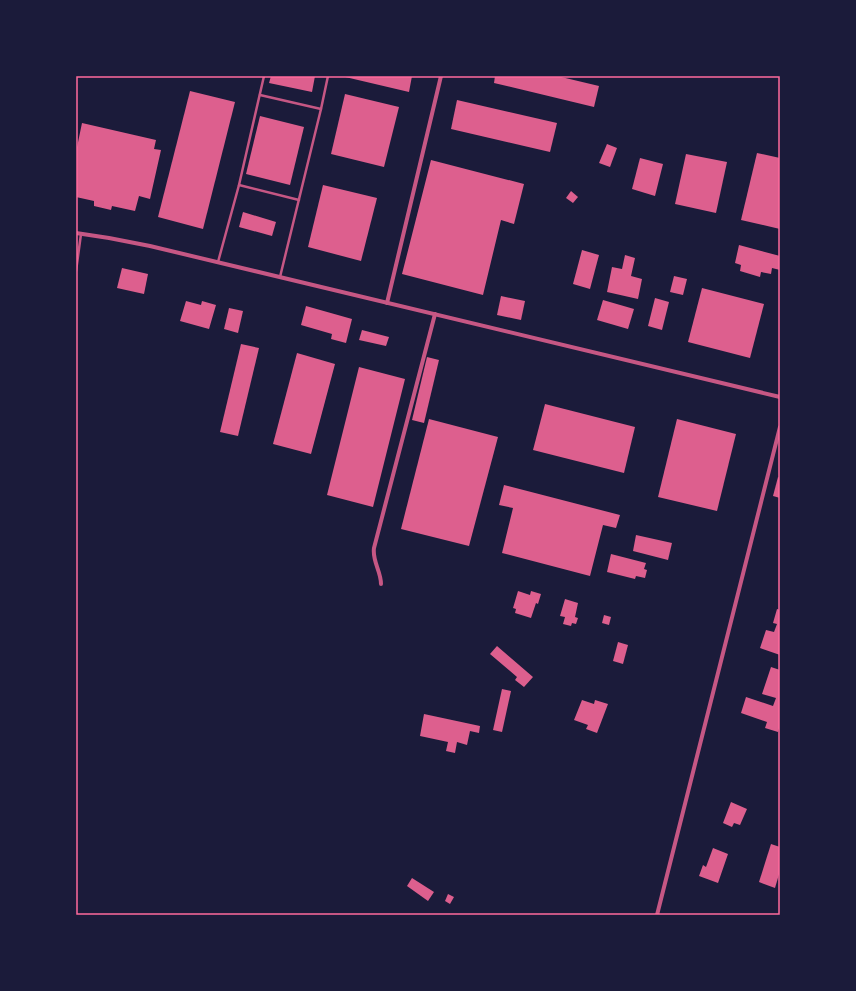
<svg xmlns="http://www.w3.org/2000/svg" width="856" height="991" viewBox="0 0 856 991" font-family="'Zilla Slab',serif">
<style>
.building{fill:#dd5f8e}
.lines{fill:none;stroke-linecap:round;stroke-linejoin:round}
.service{stroke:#c65784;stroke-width:2.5}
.minor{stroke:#c65784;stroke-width:4}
.neatline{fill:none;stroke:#ff6b9d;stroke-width:1.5}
</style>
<rect width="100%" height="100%" fill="#1b1b3a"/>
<g class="building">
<path d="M 271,76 L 315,76 L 312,92 L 269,83 Z"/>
<path d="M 341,76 L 412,76 L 409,92 Z"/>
<path d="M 495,76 L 557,76 L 599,86 L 594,107 L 494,83 Z"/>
<path d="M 190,91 L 235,102 L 203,229 L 158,217 Z"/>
<path d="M 345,94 L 399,107 L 384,167 L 331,154 Z"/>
<path d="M 457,100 L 557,123 L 550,152 L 451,129 Z"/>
<path d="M 260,116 L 304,127 L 290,185 L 246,174 Z"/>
<path d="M 82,123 L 156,140 L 154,149 L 161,150 L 150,199 L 139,196 L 135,211 L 112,206 L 111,210 L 94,206 L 94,201 L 76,197 L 76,152 Z"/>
<path d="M 607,144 L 617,148 L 610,167 L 599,163 Z"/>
<path d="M 757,153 L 780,158 L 780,229 L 741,220 Z"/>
<path d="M 686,154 L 727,162 L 716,213 L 675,204 Z"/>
<path d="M 640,158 L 663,164 L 655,196 L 632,189 Z"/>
<path d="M 431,160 L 524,184 L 514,224 L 501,220 L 483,295 L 402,274 Z"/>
<path d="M 323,185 L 377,198 L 361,261 L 308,247 Z"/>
<path d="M 571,191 L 578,197 L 573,203 L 566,198 Z"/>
<path d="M 243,212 L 276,222 L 272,236 L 239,227 Z"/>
<path d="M 739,245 L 780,256 L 780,270 L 772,268 L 771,274 L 761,272 L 760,277 L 740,271 L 741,265 L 735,263 Z"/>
<path d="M 582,250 L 599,255 L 590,289 L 573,284 Z"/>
<path d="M 625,255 L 635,258 L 631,276 L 642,279 L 638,299 L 607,292 L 612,267 L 622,269 Z"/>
<path d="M 122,268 L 148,274 L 144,294 L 117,288 Z"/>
<path d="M 674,276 L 687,279 L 683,295 L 670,292 Z"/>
<path d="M 702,288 L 764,304 L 750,358 L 688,342 Z"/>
<path d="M 501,296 L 525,301 L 521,320 L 497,315 Z"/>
<path d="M 655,298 L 669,302 L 662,330 L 648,326 Z"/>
<path d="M 603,300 L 634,309 L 628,329 L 597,320 Z"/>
<path d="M 186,301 L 201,305 L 202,301 L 216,305 L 209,329 L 180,321 Z"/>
<path d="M 306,306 L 352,319 L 346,343 L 331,339 L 332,334 L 301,325 Z"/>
<path d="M 229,308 L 243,311 L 238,333 L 224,329 Z"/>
<path d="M 362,330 L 389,337 L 386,346 L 359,340 Z"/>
<path d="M 241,344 L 259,348 L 238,436 L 220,432 Z"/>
<path d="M 297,353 L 335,364 L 311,454 L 273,444 Z"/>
<path d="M 427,357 L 439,360 L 424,423 L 412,420 Z"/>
<path d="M 359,367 L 405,379 L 373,507 L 327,495 Z"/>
<path d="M 545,404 L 635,427 L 624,473 L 533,450 Z"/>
<path d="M 429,419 L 498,437 L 469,546 L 401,529 Z"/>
<path d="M 677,419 L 736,434 L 717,511 L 658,497 Z"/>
<path d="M 778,477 L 780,478 L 780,498 L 773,496 Z"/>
<path d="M 504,485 L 620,515 L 616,528 L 603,525 L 590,576 L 502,553 L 513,508 L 499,505 Z"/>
<path d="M 636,535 L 672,543 L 668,560 L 633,551 Z"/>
<path d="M 611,554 L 646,563 L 644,569 L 647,570 L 645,578 L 636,576 L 635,579 L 607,572 Z"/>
<path d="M 518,591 L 530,595 L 531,591 L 541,594 L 538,604 L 536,603 L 531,618 L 515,613 L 516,609 L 513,608 Z"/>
<path d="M 565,599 L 578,603 L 575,617 L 578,618 L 576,624 L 572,623 L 571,626 L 563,624 L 565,617 L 560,616 Z"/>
<path d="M 777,609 L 780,610 L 780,655 L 760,648 L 766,630 L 774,632 L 777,624 L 773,623 Z"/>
<path d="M 604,615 L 611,617 L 609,625 L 602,623 Z"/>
<path d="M 618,642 L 628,645 L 623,664 L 613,661 Z"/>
<path d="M 497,646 L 533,677 L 524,687 L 515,680 L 517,677 L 490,654 Z"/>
<path d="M 771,667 L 780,670 L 780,725 L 778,732 L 765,728 L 767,722 L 741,713 L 746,697 L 773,706 L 776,698 L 762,694 Z"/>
<path d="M 502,689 L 511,691 L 502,732 L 493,730 Z"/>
<path d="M 582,700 L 594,704 L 595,700 L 608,704 L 597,733 L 586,729 L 588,725 L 574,720 Z"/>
<path d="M 424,714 L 480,726 L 479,733 L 470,731 L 467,745 L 457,742 L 455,753 L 446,751 L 448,742 L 420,736 Z"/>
<path d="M 731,802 L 747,809 L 740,825 L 734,823 L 732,827 L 723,823 Z"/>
<path d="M 771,844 L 780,847 L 780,871 L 775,888 L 759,882 Z"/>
<path d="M 713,848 L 728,854 L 718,883 L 699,876 L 703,865 L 706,867 Z"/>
<path d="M 412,878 L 434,892 L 428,901 L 407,886 Z"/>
<path d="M 448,894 L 454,897 L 450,904 L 445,901 Z"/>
</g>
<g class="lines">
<g class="service">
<path d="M 260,95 L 321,109"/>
<path d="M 239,185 L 299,200"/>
<path d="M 218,262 L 239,185 L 264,76"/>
<path d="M 76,271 L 81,234"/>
<path d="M 280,277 L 321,109 L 328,76"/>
</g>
<g class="minor">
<path d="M 76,233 L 109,238 L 150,246 L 780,397"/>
<path d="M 387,303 L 441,76"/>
<path d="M 381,584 C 381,571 372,561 374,548 L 435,314"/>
<path d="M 657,915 L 780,427"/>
</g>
</g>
<rect width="856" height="991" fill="none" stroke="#1b1b3a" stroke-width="154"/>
<rect x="77" y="77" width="702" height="837" class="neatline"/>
</svg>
